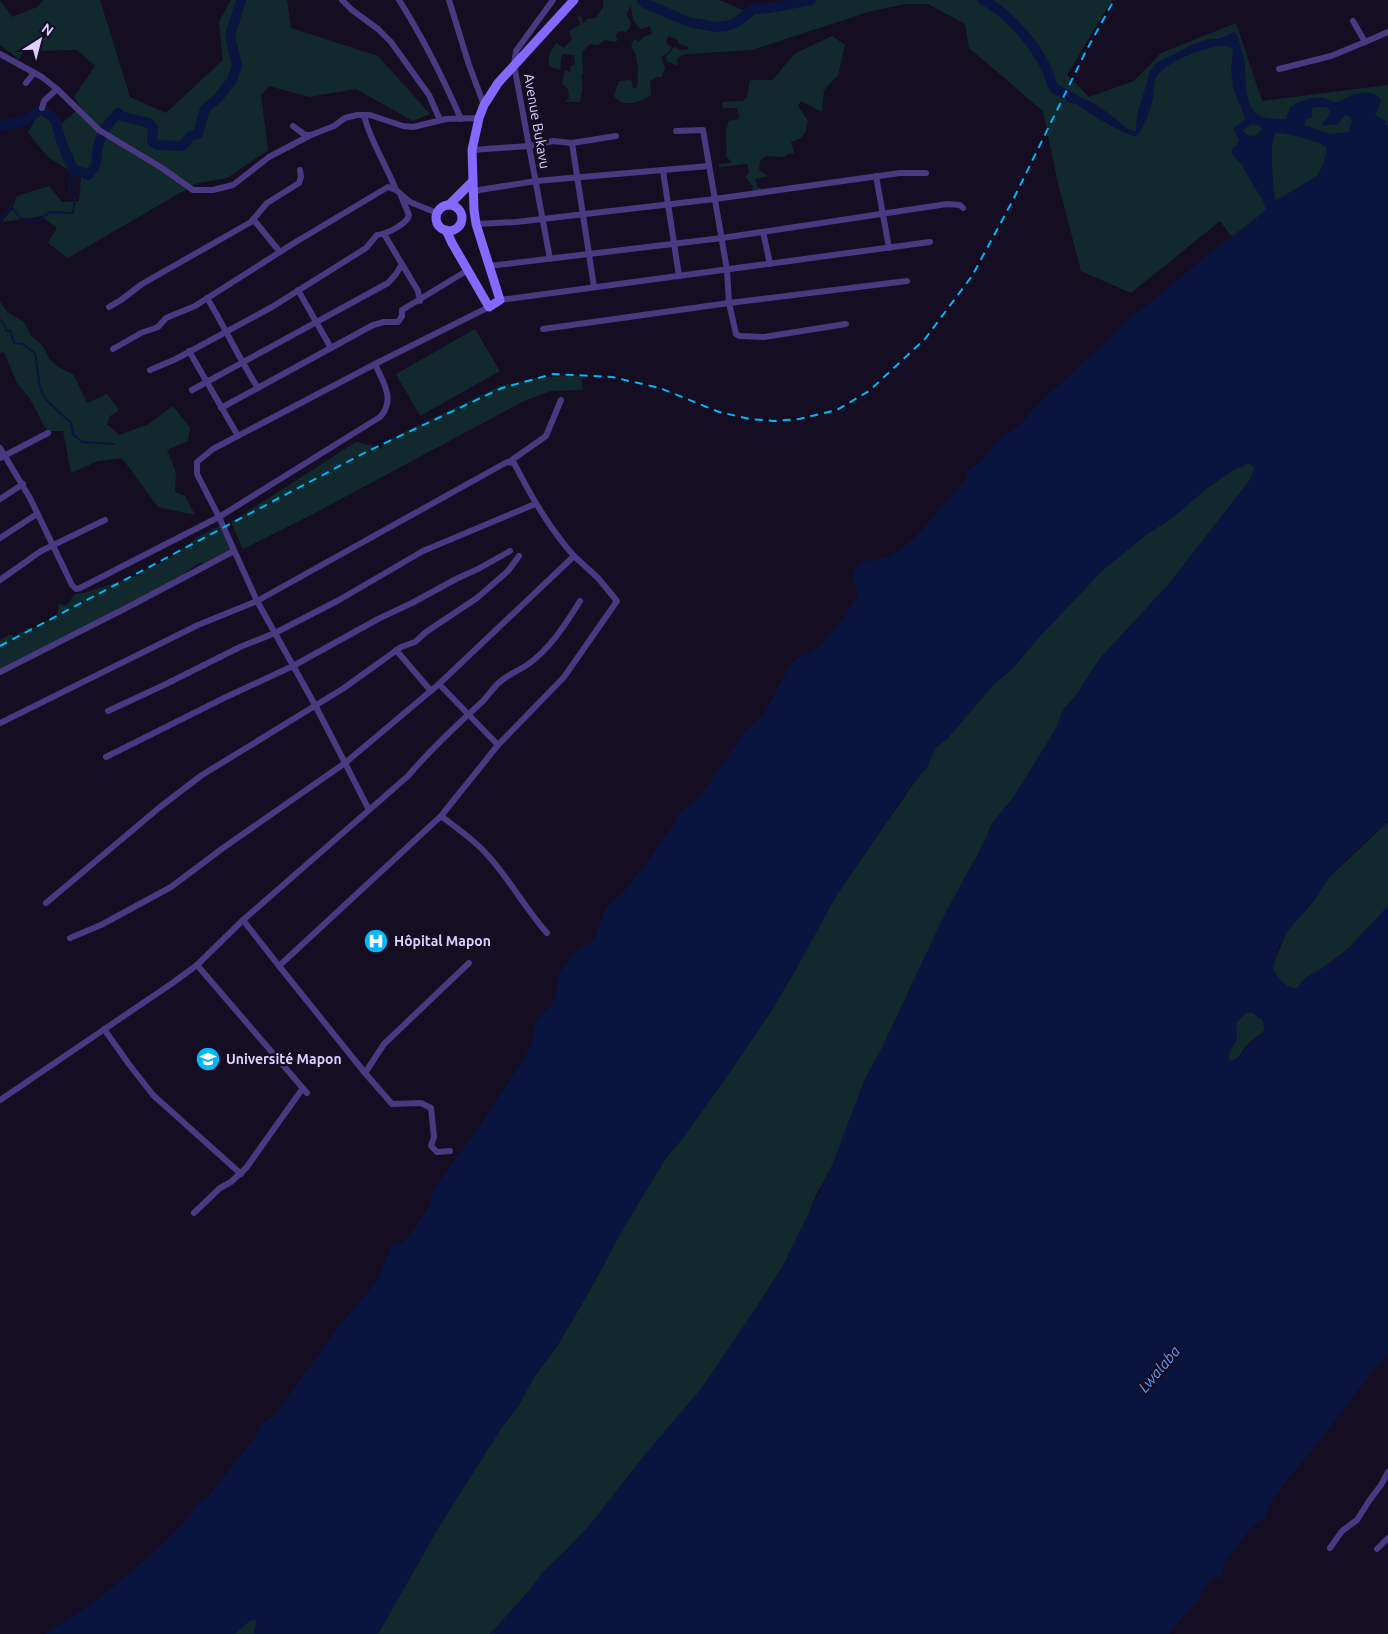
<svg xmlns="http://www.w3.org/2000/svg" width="1388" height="1634" viewBox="0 0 1388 1634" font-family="Ubuntu,sans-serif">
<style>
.green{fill:#11292c}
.water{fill:#0a153f;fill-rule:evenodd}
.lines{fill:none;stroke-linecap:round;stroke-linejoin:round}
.stream{stroke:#0a153f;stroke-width:2}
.river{stroke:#0a153f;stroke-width:10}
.street{stroke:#483981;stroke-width:6}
.secondary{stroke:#8568fe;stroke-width:9}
.rail{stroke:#02b7f8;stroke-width:2;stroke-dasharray:8 6;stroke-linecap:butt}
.labels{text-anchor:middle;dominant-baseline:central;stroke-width:5;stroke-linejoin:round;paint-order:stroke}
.street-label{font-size:14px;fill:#ddd0ff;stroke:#150e23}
.poi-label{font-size:14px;font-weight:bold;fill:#ddd0ff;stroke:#150e23;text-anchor:start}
.water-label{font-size:15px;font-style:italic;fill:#5f9afd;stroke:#150e23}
</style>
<rect width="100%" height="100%" fill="#150e23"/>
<g class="green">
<path d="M 0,0 L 12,17 L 37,7 L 43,0 L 100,0 L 130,97 L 166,113 L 223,60 L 219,22 L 231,0 L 287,0 L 291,28 L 378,56 L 430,114 L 413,121 L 356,89 L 309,97 L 269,86 L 261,95 L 268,150 L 227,178 L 197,183 L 68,258 L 48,243 L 57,228 L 41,216 L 2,222 L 12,209 L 17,196 L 49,186 L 62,202 L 79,201 L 81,178 L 48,157 L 28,133 L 38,114 L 53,113 L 61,124 L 81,107 L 74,97 L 95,66 L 77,50 L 24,51 L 19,59 L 0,45 Z"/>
<path d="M 603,0 L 719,0 L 743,10 L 785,0 L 1112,0 L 1067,75 L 1089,97 L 1134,81 L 1161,53 L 1236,23 L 1262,101 L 1388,85 L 1388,125 L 1325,161 L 1317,177 L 1275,202 L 1254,220 L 1232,237 L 1220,221 L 1131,293 L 1081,271 L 1057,179 L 1043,111 L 969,48 L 965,24 L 928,4 L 905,4 L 868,12 L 752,50 L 686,54 L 680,56 L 677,60 L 678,66 L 667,61 L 666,55 L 670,53 L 672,48 L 676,47 L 679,50 L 687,50 L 689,47 L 679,44 L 678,40 L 668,36 L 666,43 L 671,47 L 669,52 L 661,57 L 665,68 L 662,77 L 657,77 L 650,81 L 651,92 L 650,96 C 637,103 624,108 614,96 L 619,81 L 631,80 L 633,88 L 637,88 C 638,73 640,59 631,46 L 634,39 L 639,42 L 643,37 L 652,34 L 650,26 L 640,29 L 633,20 L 631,6 L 626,14 L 631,23 L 629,29 L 626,32 L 620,31 L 615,35 L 618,39 L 616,42 L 605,40 L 598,45 L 590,44 L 582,52 L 583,72 L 581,77 L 583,84 L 580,102 L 566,102 L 569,97 L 568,89 L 562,84 L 565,70 L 571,73 L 570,67 L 575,64 L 574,55 L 562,54 L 560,70 L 550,67 C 546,57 551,51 556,43 L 564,48 L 572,39 L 569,31 L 581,24 L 577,17 L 581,16 L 583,24 L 587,19 L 596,18 L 603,7 Z"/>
<path d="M 832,36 L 845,45 L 838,75 L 824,90 L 822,112 L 801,101 L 798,106 L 808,121 C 806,133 803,139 791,142 L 794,153 L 788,154 L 784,157 L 766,156 L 760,161 L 759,170 L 768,176 L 755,179 L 758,187 L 764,190 L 752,192 L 753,187 L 746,177 L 749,172 L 747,164 L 719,167 L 719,164 L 732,163 L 726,156 C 728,144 724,132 729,121 L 739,119 L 737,108 L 723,108 L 722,102 L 743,101 L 747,97 L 750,80 L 773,80 L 794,54 Z"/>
<path d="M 0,301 L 7,312 L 24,322 L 31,336 L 42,345 L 50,360 L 58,367 L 73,374 L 87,403 L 107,394 L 119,410 L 110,416 L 107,424 L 119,435 L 147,425 L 173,406 L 190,428 L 188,441 L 167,450 L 176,473 L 175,492 L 185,496 L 195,515 L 158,507 L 122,458 L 98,461 L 71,473 L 63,431 L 47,431 L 30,399 L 17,383 L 4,352 L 0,353 Z"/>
<path d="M 475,329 L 500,371 L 420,416 L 396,374 Z"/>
<path d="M 581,375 L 583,390 L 551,391 L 524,401 L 313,514 L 243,549 L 231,522 L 356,442 L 382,448 L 382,443 L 500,386 L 535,378 Z"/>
<path d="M 1249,463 L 1255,467 L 1250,480 L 1168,585 L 1128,628 L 1094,667 L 1077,694 L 1063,710 L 1057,727 L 1013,798 L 993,822 L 980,850 L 944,916 L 882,1048 L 865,1079 L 832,1166 L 816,1195 L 807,1218 L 783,1266 L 740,1333 L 701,1389 L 644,1456 L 590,1525 L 566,1550 L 543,1572 L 529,1591 L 490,1634 L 378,1634 L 440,1525 L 502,1427 L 519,1405 L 534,1377 L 556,1348 L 590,1290 L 624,1227 L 666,1158 L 682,1139 L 723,1082 L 770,1013 L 795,971 L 836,896 L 914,783 L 927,767 L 936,747 L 947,739 L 994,684 L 1014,667 L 1039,637 L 1103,570 L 1147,534 L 1168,521 L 1206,489 L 1230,472 Z"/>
<path d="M 224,524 L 234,550 L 205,563 L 199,563 L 178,578 L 0,675 L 0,640 L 11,634 L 17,639 L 18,633 L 25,631 L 28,628 L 37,627 L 57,615 L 59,604 L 66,606 L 75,594 L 84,593 L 136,576 L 152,565 L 163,562 L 203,534 Z"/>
<path d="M 1388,822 L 1388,906 L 1349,948 L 1297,988 C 1286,990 1279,978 1273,970 L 1274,963 L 1287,931 L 1315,899 L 1325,882 L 1336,871 Z"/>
<path d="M 1247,1012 L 1253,1013 L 1263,1021 L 1265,1029 C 1260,1036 1252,1039 1246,1046 C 1241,1052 1239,1059 1231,1061 L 1228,1058 L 1230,1051 L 1235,1043 L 1236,1023 Z"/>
<path d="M 254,1619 L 257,1621 L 254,1634 L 235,1634 L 249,1621 Z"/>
</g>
<path class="water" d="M 1234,32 L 1237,33 C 1239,43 1244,54 1245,64 C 1246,79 1244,111 1262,117 C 1269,119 1278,119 1286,119 L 1290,107 C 1296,102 1316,95 1324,98 C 1328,99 1331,102 1335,102 C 1341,102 1345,98 1350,96 C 1360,91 1372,91 1380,98 L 1381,102 L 1375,115 L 1386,121 L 1385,125 L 1388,125 L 1388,822 C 1368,839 1347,857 1330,877 C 1324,884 1320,892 1315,899 C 1296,924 1279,933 1273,967 C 1275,977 1285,986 1294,989 L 1297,988 L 1305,978 L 1334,961 L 1349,948 L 1388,906 L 1388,1356 L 1371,1373 L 1320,1440 L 1283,1485 L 1269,1505 L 1265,1519 L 1254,1524 L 1226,1560 L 1222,1568 L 1224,1573 L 1222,1576 L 1212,1580 L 1201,1593 L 1197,1603 L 1182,1617 L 1169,1634 L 490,1634 L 529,1591 L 543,1572 L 566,1550 L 590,1525 L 644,1456 L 701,1389 L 774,1281 L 783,1266 L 832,1166 L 865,1079 L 882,1048 L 944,916 L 980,850 L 993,822 L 1013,798 L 1057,727 L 1063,710 L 1077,694 L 1100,658 L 1168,585 L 1250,480 L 1255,467 L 1249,463 L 1230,472 L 1206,489 L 1174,517 L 1147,534 L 1103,570 L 1039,637 L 1014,667 L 994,684 L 947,739 L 936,747 L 927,767 L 913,783 L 836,896 L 795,971 L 770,1013 L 723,1082 L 682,1139 L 666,1158 L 624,1227 L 590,1290 L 556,1348 L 534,1377 L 519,1405 L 502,1427 L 440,1525 L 378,1634 L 254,1634 L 257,1621 L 254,1619 L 249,1621 L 235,1634 L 45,1634 L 97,1600 L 146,1559 L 187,1520 L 197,1504 L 209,1496 L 249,1445 L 256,1436 L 260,1425 L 274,1416 L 337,1329 L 377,1281 L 393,1245 L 404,1242 L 424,1215 L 430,1205 L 432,1193 L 444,1175 L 479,1127 L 525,1057 L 532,1042 L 537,1019 L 551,1006 L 555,998 L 559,973 L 576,952 L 594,940 L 606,908 L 624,892 L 654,853 L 660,842 L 674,825 L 679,814 L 693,803 L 705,790 L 745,731 L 763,716 L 792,662 L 819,647 L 845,617 L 858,594 C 856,585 849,577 855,569 C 864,557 882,561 894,554 C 922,536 938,509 961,486 L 967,478 L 968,470 L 984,459 L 995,443 L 1020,425 L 1038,404 L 1106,342 L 1122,325 L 1189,271 L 1204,257 L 1254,220 L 1266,210 L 1262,198 L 1254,187 L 1242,165 L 1231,153 L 1232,149 L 1237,145 L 1239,140 L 1234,130 L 1234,128 L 1244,120 L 1245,117 L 1233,88 L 1231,68 L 1233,50 L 1228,46 C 1211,44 1163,62 1156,78 C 1153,84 1154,91 1153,97 C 1153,105 1142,132 1136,136 C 1123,136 1075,104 1063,95 C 1084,94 1100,107 1116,119 C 1122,124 1127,131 1136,131 L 1137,115 L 1150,72 L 1155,64 L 1192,45 L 1208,39 L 1219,39 ZM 1317,107 L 1327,107 L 1330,111 L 1327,118 L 1322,123 L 1324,126 L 1338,124 L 1345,115 L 1349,116 L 1352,120 L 1348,132 L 1331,134 L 1304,125 L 1306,119 L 1312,117 L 1312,108 ZM 1252,124 L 1260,126 L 1262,130 C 1256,135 1253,138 1246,134 L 1243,130 ZM 1276,133 C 1287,133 1320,141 1327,148 L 1323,167 L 1317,176 L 1275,201 C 1274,188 1268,141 1276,133 ZM 1247,1012 L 1253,1013 L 1263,1021 L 1265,1029 L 1263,1033 L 1246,1047 L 1237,1059 L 1231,1061 L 1228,1059 L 1230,1051 L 1237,1039 L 1236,1023 Z"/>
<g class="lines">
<g class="stream">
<path d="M 0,221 L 11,206 L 20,218 L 38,221 L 50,212 L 73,213 L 75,199 C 66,189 70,182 73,169"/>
<path d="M 0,319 L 6,327 L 6,331 L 11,331 L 14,343 L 23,344 L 35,353 L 40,387 L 45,399 L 71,423 L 73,434 L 82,442 L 114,444"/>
</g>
<g class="river">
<path d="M 642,0 L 644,3 L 689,22 L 715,27 L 726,26 L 735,23 L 754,9 L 770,8 L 811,0"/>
<path d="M 983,0 C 1006,11 1034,43 1045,66 C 1049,73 1050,81 1054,88 L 1074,99"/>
<path d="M 0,126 L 25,121 L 41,109 L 55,119 L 62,144 L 73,169 L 88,175 C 100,162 95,163 98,147 C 101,133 108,123 118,113 L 121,116 L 145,122 L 150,124 L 153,128 L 152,141 L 157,145 L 183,146 L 190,136 L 198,134 L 205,109 L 218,98 L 232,80 L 237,66 L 230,36 L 241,0"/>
</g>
<g class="street">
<path d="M 342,0 L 352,10 L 378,29 L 391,42 L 429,95 L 440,120"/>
<path d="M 399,0 C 423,38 443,78 461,119"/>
<path d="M 449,0 L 469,65 L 484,105"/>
<path d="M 1353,21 L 1365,42 L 1388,32"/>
<path d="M 0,54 L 42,77 L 57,89 L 99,130 L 162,168 L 193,190 L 213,190 L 233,185 L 269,157 L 311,135"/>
<path d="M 1279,69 L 1331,56 L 1365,42"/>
<path d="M 26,83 L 34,73"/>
<path d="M 42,108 L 44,101 L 57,89"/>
<path d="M 364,115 C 369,139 387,166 396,190"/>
<path d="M 293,126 L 305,135 L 311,135 L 334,126 L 345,118 L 357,115 L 370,115 L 403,126 L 413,127 L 446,119 L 479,118"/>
<path d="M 676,131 L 703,130 L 727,270 L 729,303 L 736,334 L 739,336 L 764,337 L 846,324"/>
<path d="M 572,143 L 594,287"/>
<path d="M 472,150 L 529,146 L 553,141 L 572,143 L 616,136"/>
<path d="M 663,171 L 679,276"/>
<path d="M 876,176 L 889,248"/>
<path d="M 472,194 L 479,190 L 536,181 L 709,166"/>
<path d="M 253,219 L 280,252"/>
<path d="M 476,224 L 516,222 L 715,199 L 900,173 L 926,173"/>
<path d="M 763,232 L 770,264"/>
<path d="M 384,234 L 418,291 L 420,301"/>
<path d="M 550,259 L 514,65 L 516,51 L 553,0"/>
<path d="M 489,266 L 722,238 L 947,204 L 960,205 L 963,208"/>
<path d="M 298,290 L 331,348"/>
<path d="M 207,298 C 225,327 239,359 258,388"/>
<path d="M 500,300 L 930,242"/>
<path d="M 109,307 L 121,300 L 142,284 L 251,222 L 267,203 L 299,183 L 301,177 L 300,170"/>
<path d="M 543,329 L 729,303 L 907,281"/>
<path d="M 113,349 L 141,333 L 158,327 L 166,318 L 195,306 L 294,243 L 388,187 L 396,190 L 410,202 L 437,213"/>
<path d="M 189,351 L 238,436"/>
<path d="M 375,364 L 213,449 L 197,462 L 197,474 L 219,517 L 257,601 L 315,705 L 345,763 L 439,684 L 498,745 L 441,816 L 279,966 L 243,920 L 408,776 C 431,749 457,725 483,701 C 489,695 494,686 501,681 C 509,674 518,671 527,665 C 549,650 566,624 580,601"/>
<path d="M 150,370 L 176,359 L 272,307 L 366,248 L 377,235 C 387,234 407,224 409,215 L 401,196"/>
<path d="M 192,390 L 388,283 L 396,274 L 402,264"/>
<path d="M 221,408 L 373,325 L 384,322 L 398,322 L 402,316 L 402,310 L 468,270"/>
<path d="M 0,448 L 30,498 L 72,585 L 76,589 L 80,588 L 219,517 L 380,417 C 396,400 383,382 375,364 L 489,307"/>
<path d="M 0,458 L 48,433"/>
<path d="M 509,462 L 546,436 L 561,400"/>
<path d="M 0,499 L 23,484"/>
<path d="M 0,538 L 37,514"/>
<path d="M 0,580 L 41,551 L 105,520"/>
<path d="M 396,650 L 431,691"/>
<path d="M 0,672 L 130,606 L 234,551"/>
<path d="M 439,684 L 574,556 L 598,578 L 617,601 L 564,677 L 498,745"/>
<path d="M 108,711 L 162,686 L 240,647 L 275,633 L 339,600 L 423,551 L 535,504"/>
<path d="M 0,723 L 198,625 L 257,601 L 507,462 L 514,463 C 531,496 549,528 574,556"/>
<path d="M 106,757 L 224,698 L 293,666 L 378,619 L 412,603 L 458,578 L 478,569 L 510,551"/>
<path d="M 441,816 C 458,829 477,842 491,859 C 511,882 526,909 547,933"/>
<path d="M 46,903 L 160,807 L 202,775 L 344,688 L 401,647 L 415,642 L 426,632 L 477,598 L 508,571 L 519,556"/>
<path d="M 70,938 L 101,925 L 171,887 L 223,848 L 345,763 L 369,810"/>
<path d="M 197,965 L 307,1093"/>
<path d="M 279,966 L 365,1073 L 392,1104 L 421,1103 L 431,1108 L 434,1137 L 431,1146 L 437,1152 L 450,1151"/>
<path d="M 104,1029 L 128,1063 L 153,1095 L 241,1174"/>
<path d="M 365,1073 L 384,1044 L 469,963"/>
<path d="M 0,1100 L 174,982 L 197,965 L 243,920"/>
<path d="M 194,1213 L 220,1188 L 231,1182 L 246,1168 L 303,1088"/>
<path d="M 1330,1548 L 1342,1531 L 1357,1520 L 1369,1501 L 1381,1485 L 1388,1472"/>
<path d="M 1377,1549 L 1388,1538"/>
</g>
<g class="secondary">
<path d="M 449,205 L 472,182"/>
<circle cx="449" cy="218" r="13"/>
<path d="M 446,230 L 452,243 L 489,307 L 500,300 L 476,224 L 474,210 L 472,150 L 479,118 L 484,105 L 498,83 L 574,0"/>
</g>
<path class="rail" d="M 0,646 L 366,452 L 502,388 L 553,374 L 612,377 L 660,388 L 719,412 L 750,419 L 774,421 L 799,419 L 837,410 L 869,391 L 925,339 L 972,276 L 1013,200 L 1085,53 L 1114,0"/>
</g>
<defs>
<g id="hospital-disc" transform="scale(1.25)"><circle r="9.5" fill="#02b7f8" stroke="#150e23"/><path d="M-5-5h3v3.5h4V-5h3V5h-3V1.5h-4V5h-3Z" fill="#fff"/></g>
<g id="university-disc" transform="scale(1.25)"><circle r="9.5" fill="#02b7f8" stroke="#150e23"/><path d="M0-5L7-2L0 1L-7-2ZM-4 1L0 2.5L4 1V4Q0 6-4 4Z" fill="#fff"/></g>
</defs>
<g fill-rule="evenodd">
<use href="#hospital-disc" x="376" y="941"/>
<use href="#university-disc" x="208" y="1059"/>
</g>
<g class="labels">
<g class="street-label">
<text transform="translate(537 121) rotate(80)">Avenue Bukavu</text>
</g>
<g class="poi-label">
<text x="394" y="941">Hôpital Mapon</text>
<text x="226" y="1059">Université Mapon</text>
</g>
<g class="water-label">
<text transform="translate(1159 1369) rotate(-50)">Lwalaba</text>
</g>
</g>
<g transform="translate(40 40) rotate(36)" stroke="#150e23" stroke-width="4" paint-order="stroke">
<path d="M0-4L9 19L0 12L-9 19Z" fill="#ddd0ff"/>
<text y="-8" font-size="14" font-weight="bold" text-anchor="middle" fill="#ddd0ff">N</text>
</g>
</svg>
